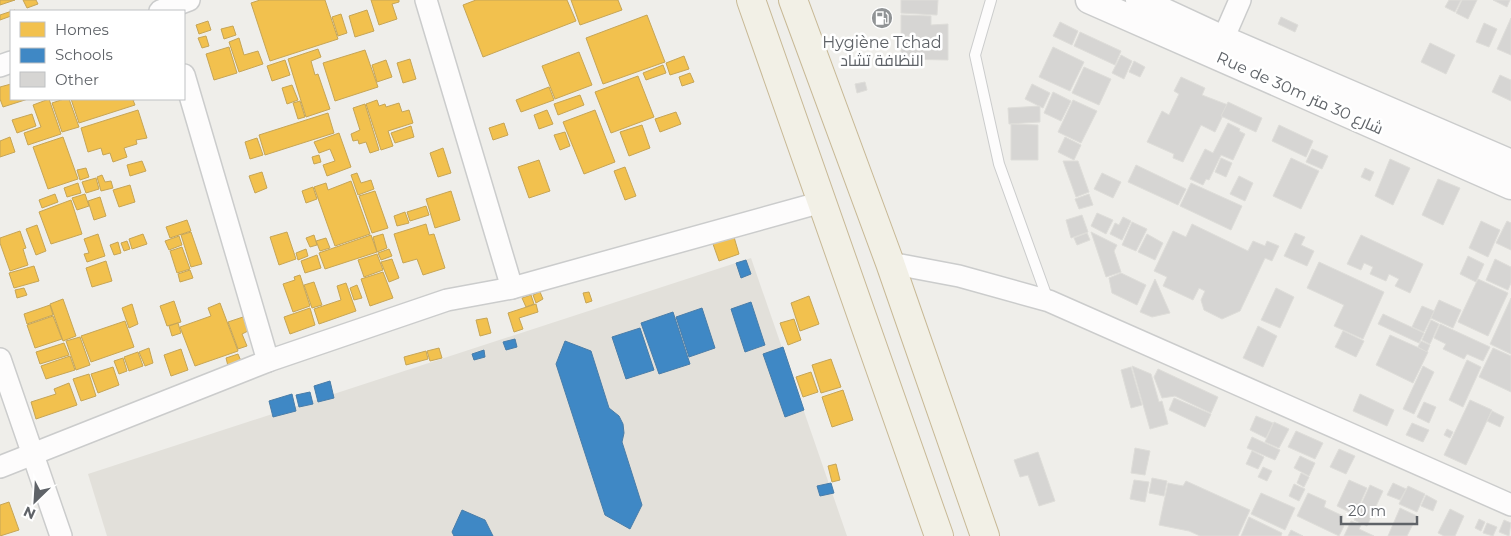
<svg xmlns="http://www.w3.org/2000/svg" width="1511" height="536" viewBox="0 0 1511 536" font-family="Montserrat,Cairo,sans-serif">
<style>
.education{fill:#e2e0da}
.homes{fill:#f2c14e;stroke:#c6a556}
.schools{fill:#3f88c5;stroke:#497da9}
.building{fill:#d6d5d3;stroke:#deddd9}
.lines{fill:none;stroke-linecap:round;stroke-linejoin:round}
.service-casing{stroke:#cbcccc;stroke-width:12}
.minor-casing{stroke:#cbcccc;stroke-width:24}
.tertiary-casing{stroke:#cbcccc;stroke-width:29}
.trunk-casing{stroke:#c8b996;stroke-width:30}
.service{stroke:#fdfcfc;stroke-width:10}
.minor{stroke:#fdfcfc;stroke-width:21}
.tertiary{stroke:#fdfcfc;stroke-width:26}
.trunk{stroke:#f2f0e6;stroke-width:28}
.labels{text-anchor:middle;dominant-baseline:central;stroke-width:5;stroke-linejoin:round;paint-order:stroke}
.poi-label{font-size:16px;fill:#5f6368;stroke:#fff}
.street-label{font-size:16px;fill:#5f6368;stroke:#fff}
</style>
<rect width="100%" height="100%" fill="#efeeea"/>
<path class="education" d="M 751,258 L 847,536 L 107,536 L 88,474 Z"/>
<g class="homes">
<path d="M 0,0 L 15,0 L 0,5 Z"/>
<path d="M 23,0 L 36,0 L 38,4 L 27,8 Z"/>
<path d="M 260,0 L 325,0 L 338,39 L 270,61 L 251,3 Z"/>
<path d="M 371,0 L 399,0 L 399,2 L 392,4 L 397,19 L 379,25 Z"/>
<path d="M 476,0 L 567,0 L 576,21 L 483,57 L 463,5 Z"/>
<path d="M 571,0 L 618,0 L 622,10 L 580,25 Z"/>
<path d="M 15,10 L 15,11 L 11,11 L 11,16 L 0,20 L 0,15 Z"/>
<path d="M 367,10 L 374,31 L 355,37 L 349,16 Z"/>
<path d="M 341,14 L 347,33 L 338,36 L 332,17 Z"/>
<path d="M 647,15 L 665,62 L 603,84 L 586,38 Z"/>
<path d="M 208,21 L 211,30 L 199,34 L 196,25 Z"/>
<path d="M 233,26 L 236,35 L 224,39 L 221,29 Z"/>
<path d="M 206,36 L 209,46 L 202,48 L 198,38 Z"/>
<path d="M 239,38 L 244,55 L 258,51 L 263,64 L 239,72 L 229,42 Z"/>
<path d="M 229,47 L 237,73 L 214,80 L 206,54 Z"/>
<path d="M 318,49 L 321,57 L 311,61 L 315,75 L 318,74 L 330,109 L 306,117 L 288,59 Z"/>
<path d="M 365,50 L 378,87 L 335,101 L 323,63 Z"/>
<path d="M 579,52 L 592,85 L 555,99 L 542,66 Z"/>
<path d="M 684,56 L 689,69 L 670,75 L 666,63 Z"/>
<path d="M 410,59 L 416,79 L 403,83 L 397,63 Z"/>
<path d="M 285,60 L 290,75 L 272,81 L 267,66 Z"/>
<path d="M 386,60 L 392,77 L 377,82 L 372,65 Z"/>
<path d="M 663,65 L 666,73 L 646,80 L 643,73 Z"/>
<path d="M 690,73 L 694,82 L 682,86 L 679,77 Z"/>
<path d="M 638,76 L 654,117 L 611,133 L 595,92 Z"/>
<path d="M 11,84 L 11,99 L 28,99 L 3,107 L 0,99 L 0,87 Z"/>
<path d="M 292,85 L 298,100 L 287,104 L 282,88 Z"/>
<path d="M 549,87 L 554,100 L 521,112 L 516,100 Z"/>
<path d="M 580,95 L 584,105 L 558,115 L 554,104 Z"/>
<path d="M 49,99 L 61,134 L 28,145 L 24,133 L 41,127 L 33,105 Z"/>
<path d="M 64,99 L 69,99 L 79,127 L 62,132 L 52,103 Z"/>
<path d="M 71,99 L 137,99 L 133,100 L 135,105 L 79,123 Z"/>
<path d="M 377,100 L 379,106 L 385,104 L 386,107 L 399,103 L 402,112 L 409,110 L 413,123 L 388,131 L 393,146 L 381,150 L 366,104 Z"/>
<path d="M 300,101 L 305,117 L 298,119 L 293,103 Z"/>
<path d="M 365,104 L 379,150 L 370,153 L 366,142 L 359,144 L 358,140 L 353,141 L 351,134 L 360,130 L 353,108 Z"/>
<path d="M 138,110 L 147,138 L 136,140 L 137,144 L 124,148 L 127,157 L 113,162 L 110,153 L 103,155 L 101,148 L 88,152 L 81,128 Z"/>
<path d="M 547,110 L 553,124 L 539,129 L 534,115 Z"/>
<path d="M 595,110 L 615,162 L 584,174 L 563,122 Z"/>
<path d="M 676,112 L 681,124 L 660,132 L 655,119 Z"/>
<path d="M 328,113 L 334,133 L 265,155 L 259,135 Z"/>
<path d="M 32,114 L 36,126 L 17,133 L 12,120 Z"/>
<path d="M 504,123 L 508,135 L 493,140 L 489,128 Z"/>
<path d="M 642,125 L 650,148 L 629,156 L 620,132 Z"/>
<path d="M 411,126 L 414,137 L 395,143 L 391,133 Z"/>
<path d="M 565,132 L 570,146 L 560,150 L 554,135 Z"/>
<path d="M 339,133 L 351,167 L 327,176 L 323,165 L 335,161 L 330,149 L 319,153 L 314,142 Z"/>
<path d="M 10,137 L 15,152 L 0,157 L 0,141 Z"/>
<path d="M 63,137 L 78,179 L 48,189 L 33,147 Z"/>
<path d="M 257,138 L 263,155 L 250,159 L 245,142 Z"/>
<path d="M 443,148 L 451,173 L 438,177 L 430,153 Z"/>
<path d="M 319,155 L 321,162 L 314,164 L 312,157 Z"/>
<path d="M 539,160 L 550,191 L 529,198 L 518,167 Z"/>
<path d="M 142,161 L 146,171 L 130,176 L 127,165 Z"/>
<path d="M 625,167 L 636,196 L 625,200 L 614,171 Z"/>
<path d="M 86,168 L 89,177 L 80,180 L 77,170 Z"/>
<path d="M 262,172 L 267,188 L 255,193 L 249,176 Z"/>
<path d="M 357,173 L 361,183 L 371,180 L 374,189 L 358,195 L 351,175 Z"/>
<path d="M 102,175 L 105,182 L 111,181 L 113,188 L 101,191 L 97,177 Z"/>
<path d="M 96,178 L 99,189 L 86,193 L 82,182 Z"/>
<path d="M 351,181 L 370,234 L 335,246 L 314,187 L 326,183 L 328,190 Z"/>
<path d="M 78,183 L 81,193 L 67,197 L 64,188 Z"/>
<path d="M 130,185 L 135,202 L 119,207 L 113,190 Z"/>
<path d="M 313,187 L 317,199 L 306,203 L 302,191 Z"/>
<path d="M 375,191 L 388,228 L 372,233 L 359,196 Z"/>
<path d="M 451,191 L 460,220 L 435,228 L 426,199 Z"/>
<path d="M 55,194 L 58,202 L 42,208 L 39,200 Z"/>
<path d="M 85,194 L 89,206 L 77,210 L 72,198 Z"/>
<path d="M 100,197 L 106,216 L 94,220 L 88,201 Z"/>
<path d="M 71,200 L 82,234 L 51,244 L 39,212 Z"/>
<path d="M 426,206 L 429,215 L 410,221 L 407,212 Z"/>
<path d="M 405,212 L 409,223 L 397,226 L 394,216 Z"/>
<path d="M 187,220 L 191,231 L 170,238 L 166,227 Z"/>
<path d="M 426,224 L 429,235 L 434,234 L 445,268 L 423,275 L 417,259 L 403,263 L 394,234 Z"/>
<path d="M 37,225 L 46,251 L 36,255 L 26,229 Z"/>
<path d="M 20,231 L 26,248 L 23,249 L 28,265 L 10,271 L 0,243 L 0,238 Z"/>
<path d="M 191,232 L 202,264 L 191,267 L 181,235 Z"/>
<path d="M 287,232 L 296,259 L 279,265 L 270,237 Z"/>
<path d="M 98,234 L 105,256 L 87,262 L 84,254 L 89,253 L 84,239 Z"/>
<path d="M 143,234 L 147,244 L 132,249 L 129,239 Z"/>
<path d="M 383,234 L 387,248 L 377,252 L 373,237 Z"/>
<path d="M 314,235 L 317,245 L 310,247 L 306,238 Z"/>
<path d="M 371,235 L 377,252 L 325,269 L 319,253 Z"/>
<path d="M 179,236 L 182,245 L 169,250 L 165,241 Z"/>
<path d="M 734,237 L 739,254 L 719,261 L 713,244 Z"/>
<path d="M 326,238 L 330,248 L 320,251 L 316,241 Z"/>
<path d="M 127,241 L 130,249 L 124,251 L 121,243 Z"/>
<path d="M 118,242 L 121,253 L 114,255 L 110,245 Z"/>
<path d="M 182,247 L 190,269 L 177,273 L 170,251 Z"/>
<path d="M 306,249 L 308,256 L 298,260 L 296,253 Z"/>
<path d="M 389,249 L 392,256 L 381,260 L 378,253 Z"/>
<path d="M 377,254 L 383,270 L 364,277 L 358,260 Z"/>
<path d="M 317,255 L 321,268 L 305,273 L 301,261 Z"/>
<path d="M 392,259 L 399,278 L 389,282 L 381,262 Z"/>
<path d="M 106,261 L 112,281 L 92,287 L 86,268 Z"/>
<path d="M 34,266 L 39,281 L 14,288 L 9,273 Z"/>
<path d="M 190,270 L 193,278 L 180,282 L 178,274 Z"/>
<path d="M 383,272 L 393,298 L 370,306 L 361,279 Z"/>
<path d="M 300,275 L 310,306 L 293,312 L 283,284 L 295,280 L 294,277 Z"/>
<path d="M 314,282 L 322,305 L 312,308 L 304,285 Z"/>
<path d="M 346,283 L 356,311 L 319,324 L 314,309 L 341,300 L 337,286 Z"/>
<path d="M 357,285 L 362,298 L 354,300 L 350,288 Z"/>
<path d="M 24,288 L 27,295 L 17,298 L 15,290 Z"/>
<path d="M 540,292 L 543,299 L 536,303 L 533,295 Z"/>
<path d="M 589,292 L 592,301 L 586,303 L 583,293 Z"/>
<path d="M 531,295 L 534,304 L 526,307 L 522,298 Z"/>
<path d="M 809,296 L 819,324 L 800,331 L 791,303 Z"/>
<path d="M 63,299 L 76,336 L 63,341 L 50,304 Z"/>
<path d="M 174,301 L 181,322 L 167,326 L 160,306 Z"/>
<path d="M 220,303 L 238,351 L 195,366 L 180,327 L 211,316 L 208,308 Z"/>
<path d="M 132,304 L 138,324 L 129,328 L 122,308 Z"/>
<path d="M 536,304 L 538,312 L 519,318 L 523,329 L 514,332 L 508,313 Z"/>
<path d="M 50,305 L 53,315 L 27,324 L 24,314 Z"/>
<path d="M 310,308 L 315,325 L 290,334 L 284,317 Z"/>
<path d="M 53,316 L 62,339 L 35,348 L 27,325 Z"/>
<path d="M 243,317 L 248,331 L 242,334 L 247,346 L 238,349 L 228,322 Z"/>
<path d="M 487,318 L 491,333 L 480,336 L 476,320 Z"/>
<path d="M 794,319 L 801,340 L 788,345 L 780,323 Z"/>
<path d="M 125,321 L 134,347 L 91,362 L 81,336 Z"/>
<path d="M 178,323 L 181,333 L 172,336 L 169,326 Z"/>
<path d="M 80,337 L 90,365 L 76,370 L 66,341 Z"/>
<path d="M 64,343 L 69,355 L 40,364 L 36,352 Z"/>
<path d="M 149,348 L 153,363 L 145,366 L 139,352 Z"/>
<path d="M 439,348 L 442,358 L 430,361 L 427,351 Z"/>
<path d="M 181,349 L 188,370 L 171,376 L 164,355 Z"/>
<path d="M 426,351 L 428,359 L 406,365 L 404,357 Z"/>
<path d="M 138,352 L 143,366 L 129,371 L 124,357 Z"/>
<path d="M 238,354 L 241,361 L 228,366 L 226,358 Z"/>
<path d="M 70,356 L 75,370 L 46,379 L 41,366 Z"/>
<path d="M 123,358 L 127,371 L 119,374 L 114,361 Z"/>
<path d="M 831,359 L 841,387 L 821,393 L 812,365 Z"/>
<path d="M 113,367 L 119,385 L 98,393 L 91,374 Z"/>
<path d="M 811,372 L 818,392 L 803,397 L 796,377 Z"/>
<path d="M 89,374 L 96,396 L 81,401 L 73,379 Z"/>
<path d="M 69,383 L 77,405 L 36,419 L 31,402 L 56,394 L 54,389 Z"/>
<path d="M 843,390 L 853,420 L 832,427 L 822,397 Z"/>
<path d="M 836,464 L 840,480 L 832,482 L 828,466 Z"/>
<path d="M 9,502 L 19,530 L 0,536 L 0,505 Z"/>
</g>
<g class="schools">
<path d="M 746,260 L 751,274 L 741,278 L 736,263 Z"/>
<path d="M 751,302 L 765,345 L 745,352 L 731,309 Z"/>
<path d="M 702,308 L 715,348 L 689,357 L 676,317 Z"/>
<path d="M 673,312 L 690,364 L 659,374 L 641,323 Z"/>
<path d="M 640,328 L 654,370 L 626,379 L 612,337 Z"/>
<path d="M 515,339 L 517,347 L 506,350 L 503,342 Z"/>
<path d="M 565,341 L 591,351 L 609,408 L 619,416 L 623,424 L 624,433 L 622,442 L 642,505 L 630,529 L 605,515 L 556,364 Z"/>
<path d="M 783,347 L 804,410 L 785,417 L 763,354 Z"/>
<path d="M 484,350 L 485,357 L 474,360 L 472,354 Z"/>
<path d="M 330,381 L 334,398 L 318,402 L 314,386 Z"/>
<path d="M 310,392 L 313,404 L 299,407 L 296,395 Z"/>
<path d="M 292,394 L 296,411 L 273,417 L 269,401 Z"/>
<path d="M 831,483 L 834,493 L 820,496 L 817,486 Z"/>
<path d="M 462,510 L 485,520 L 493,536 L 454,536 L 452,532 Z"/>
</g>
<g class="building">
<path d="M 901,0 L 938,0 L 937,15 L 901,13 Z"/>
<path d="M 1449,0 L 1461,0 L 1455,12 L 1445,7 Z"/>
<path d="M 1462,0 L 1477,0 L 1468,19 L 1456,13 Z"/>
<path d="M 1493,0 L 1510,0 L 1507,7 Z"/>
<path d="M 901,15 L 931,16 L 931,25 L 948,24 L 948,60 L 901,59 Z"/>
<path d="M 1281,17 L 1298,25 L 1295,32 L 1278,24 Z"/>
<path d="M 1511,18 L 1511,55 L 1497,49 Z"/>
<path d="M 1060,22 L 1078,31 L 1072,45 L 1053,36 Z"/>
<path d="M 1484,23 L 1497,29 L 1489,47 L 1476,42 Z"/>
<path d="M 1080,32 L 1121,51 L 1115,65 L 1074,46 Z"/>
<path d="M 1430,43 L 1455,55 L 1446,74 L 1421,62 Z"/>
<path d="M 1053,47 L 1084,62 L 1070,91 L 1039,77 Z"/>
<path d="M 1121,55 L 1132,61 L 1124,79 L 1112,73 Z"/>
<path d="M 1134,61 L 1145,67 L 1140,77 L 1129,72 Z"/>
<path d="M 1084,67 L 1111,79 L 1099,105 L 1072,93 Z"/>
<path d="M 1500,75 L 1511,80 L 1511,101 L 1492,92 Z"/>
<path d="M 1181,77 L 1205,88 L 1202,95 L 1228,105 L 1215,132 L 1201,125 L 1183,162 L 1173,158 L 1174,154 L 1147,142 L 1162,111 L 1169,115 L 1179,94 L 1174,91 Z"/>
<path d="M 865,82 L 867,90 L 857,93 L 855,84 Z"/>
<path d="M 1032,84 L 1050,93 L 1043,108 L 1025,99 Z"/>
<path d="M 1053,92 L 1071,101 L 1061,121 L 1044,113 Z"/>
<path d="M 1073,100 L 1097,111 L 1081,143 L 1058,132 Z"/>
<path d="M 1228,102 L 1262,118 L 1256,132 L 1221,116 Z"/>
<path d="M 1040,106 L 1040,122 L 1009,124 L 1008,108 Z"/>
<path d="M 1228,123 L 1240,129 L 1239,131 L 1245,134 L 1233,160 L 1221,155 L 1209,180 L 1206,179 L 1203,185 L 1190,179 L 1205,149 L 1213,153 Z"/>
<path d="M 1011,124 L 1038,125 L 1038,160 L 1011,160 Z"/>
<path d="M 1279,125 L 1313,141 L 1306,157 L 1272,141 Z"/>
<path d="M 1065,137 L 1081,145 L 1074,160 L 1058,152 Z"/>
<path d="M 1312,149 L 1328,156 L 1322,169 L 1306,162 Z"/>
<path d="M 1221,158 L 1232,163 L 1226,177 L 1215,172 Z"/>
<path d="M 1291,158 L 1319,171 L 1301,209 L 1273,196 Z"/>
<path d="M 1390,159 L 1410,168 L 1393,205 L 1375,196 Z"/>
<path d="M 1063,161 L 1078,161 L 1089,192 L 1076,197 Z"/>
<path d="M 1136,165 L 1186,189 L 1178,205 L 1128,182 Z"/>
<path d="M 1365,168 L 1374,172 L 1370,181 L 1361,177 Z"/>
<path d="M 1102,173 L 1121,182 L 1113,198 L 1094,189 Z"/>
<path d="M 1239,176 L 1253,183 L 1245,201 L 1230,194 Z"/>
<path d="M 1438,179 L 1460,188 L 1443,225 L 1422,215 Z"/>
<path d="M 1191,183 L 1242,206 L 1231,230 L 1180,206 Z"/>
<path d="M 1089,194 L 1093,205 L 1079,209 L 1075,199 Z"/>
<path d="M 1097,213 L 1113,220 L 1106,234 L 1091,226 Z"/>
<path d="M 1082,215 L 1088,232 L 1071,238 L 1066,220 Z"/>
<path d="M 1123,217 L 1131,221 L 1122,240 L 1110,234 L 1115,223 L 1119,225 Z"/>
<path d="M 1481,221 L 1500,230 L 1488,257 L 1469,248 Z"/>
<path d="M 1507,221 L 1511,223 L 1511,250 L 1496,243 Z"/>
<path d="M 1132,222 L 1147,229 L 1136,251 L 1122,245 Z"/>
<path d="M 1192,224 L 1248,251 L 1253,241 L 1265,246 L 1267,241 L 1279,246 L 1272,261 L 1265,258 L 1240,311 L 1222,319 L 1204,310 L 1201,300 L 1205,291 L 1199,288 L 1193,300 L 1163,286 L 1167,277 L 1154,271 L 1173,231 L 1186,237 Z"/>
<path d="M 1091,232 L 1117,245 L 1114,251 L 1121,272 L 1106,277 Z"/>
<path d="M 1087,233 L 1090,240 L 1077,245 L 1074,238 Z"/>
<path d="M 1295,233 L 1305,237 L 1301,245 L 1314,251 L 1307,266 L 1284,256 Z"/>
<path d="M 1147,234 L 1163,243 L 1155,260 L 1138,252 Z"/>
<path d="M 1361,235 L 1423,264 L 1410,293 L 1395,286 L 1399,279 L 1389,274 L 1386,281 L 1370,274 L 1373,267 L 1364,263 L 1361,270 L 1347,264 Z"/>
<path d="M 1468,256 L 1484,264 L 1476,282 L 1460,274 Z"/>
<path d="M 1495,259 L 1511,267 L 1511,283 L 1508,290 L 1486,280 Z"/>
<path d="M 1319,262 L 1384,292 L 1363,339 L 1334,326 L 1344,305 L 1307,288 Z"/>
<path d="M 1121,273 L 1146,285 L 1137,305 L 1112,293 L 1109,278 Z"/>
<path d="M 1155,279 L 1170,313 L 1152,317 L 1140,312 Z"/>
<path d="M 1478,279 L 1508,293 L 1488,336 L 1458,322 Z"/>
<path d="M 1276,288 L 1294,297 L 1280,328 L 1261,320 Z"/>
<path d="M 1511,298 L 1511,354 L 1490,344 Z"/>
<path d="M 1439,300 L 1461,310 L 1453,328 L 1431,318 Z"/>
<path d="M 1422,306 L 1434,311 L 1424,332 L 1412,327 Z"/>
<path d="M 1383,314 L 1424,333 L 1419,343 L 1378,324 Z"/>
<path d="M 1431,320 L 1439,324 L 1430,344 L 1422,340 Z"/>
<path d="M 1440,324 L 1490,347 L 1483,361 L 1467,354 L 1464,359 L 1443,349 L 1446,344 L 1434,338 Z"/>
<path d="M 1258,326 L 1277,336 L 1263,367 L 1243,358 Z"/>
<path d="M 1343,331 L 1364,341 L 1356,357 L 1335,347 Z"/>
<path d="M 1390,335 L 1428,352 L 1413,383 L 1376,365 Z"/>
<path d="M 1421,341 L 1430,345 L 1427,352 L 1418,347 Z"/>
<path d="M 1493,348 L 1511,356 L 1511,392 L 1479,377 Z"/>
<path d="M 1467,360 L 1481,367 L 1463,407 L 1449,400 Z"/>
<path d="M 1132,366 L 1151,374 L 1159,402 L 1162,401 L 1168,424 L 1150,429 Z"/>
<path d="M 1423,366 L 1434,372 L 1414,414 L 1403,409 Z"/>
<path d="M 1131,367 L 1142,405 L 1131,408 L 1121,370 Z"/>
<path d="M 1158,369 L 1218,397 L 1211,413 L 1175,396 L 1162,398 L 1154,377 Z"/>
<path d="M 1360,394 L 1394,410 L 1387,426 L 1353,411 Z"/>
<path d="M 1174,398 L 1211,414 L 1205,427 L 1169,410 Z"/>
<path d="M 1470,400 L 1492,410 L 1466,465 L 1444,455 Z"/>
<path d="M 1424,402 L 1436,407 L 1429,423 L 1417,417 Z"/>
<path d="M 1492,411 L 1504,417 L 1500,427 L 1487,421 Z"/>
<path d="M 1256,416 L 1273,423 L 1266,438 L 1250,430 Z"/>
<path d="M 1274,422 L 1289,429 L 1279,448 L 1265,442 Z"/>
<path d="M 1412,423 L 1429,430 L 1423,442 L 1406,435 Z"/>
<path d="M 1447,429 L 1453,432 L 1450,438 L 1444,435 Z"/>
<path d="M 1296,431 L 1323,443 L 1315,459 L 1288,447 Z"/>
<path d="M 1252,437 L 1280,450 L 1275,460 L 1247,448 Z"/>
<path d="M 1135,448 L 1150,451 L 1145,475 L 1131,473 Z"/>
<path d="M 1339,449 L 1355,456 L 1346,474 L 1330,467 Z"/>
<path d="M 1252,451 L 1264,457 L 1258,469 L 1246,464 Z"/>
<path d="M 1038,452 L 1055,501 L 1039,506 L 1028,475 L 1020,477 L 1014,460 Z"/>
<path d="M 1300,456 L 1315,463 L 1309,476 L 1294,468 Z"/>
<path d="M 1263,467 L 1272,471 L 1267,481 L 1258,477 Z"/>
<path d="M 1301,473 L 1309,477 L 1304,487 L 1297,483 Z"/>
<path d="M 1152,478 L 1167,481 L 1164,496 L 1149,493 Z"/>
<path d="M 1134,480 L 1149,482 L 1145,502 L 1130,499 Z"/>
<path d="M 1349,480 L 1367,488 L 1355,515 L 1337,506 Z"/>
<path d="M 1186,481 L 1250,510 L 1238,536 L 1200,536 L 1189,531 L 1159,525 L 1168,483 L 1183,486 Z"/>
<path d="M 1393,483 L 1406,489 L 1400,500 L 1387,495 Z"/>
<path d="M 1294,484 L 1305,489 L 1299,501 L 1289,496 Z"/>
<path d="M 1370,485 L 1383,491 L 1367,526 L 1354,520 Z"/>
<path d="M 1408,486 L 1425,494 L 1417,512 L 1399,504 Z"/>
<path d="M 1261,493 L 1295,508 L 1285,530 L 1251,514 Z"/>
<path d="M 1308,493 L 1326,501 L 1324,507 L 1343,516 L 1339,524 L 1344,526 L 1339,536 L 1297,516 Z"/>
<path d="M 1426,495 L 1437,501 L 1433,511 L 1421,506 Z"/>
<path d="M 1400,508 L 1417,516 L 1407,536 L 1388,536 Z"/>
<path d="M 1450,509 L 1464,516 L 1455,536 L 1444,536 L 1438,533 Z"/>
<path d="M 1249,517 L 1282,533 L 1281,536 L 1241,536 Z"/>
<path d="M 1479,519 L 1485,522 L 1481,531 L 1475,528 Z"/>
<path d="M 1504,520 L 1511,523 L 1509,536 L 1499,532 Z"/>
<path d="M 1351,521 L 1361,525 L 1359,529 L 1374,536 L 1344,536 Z"/>
<path d="M 1487,523 L 1497,527 L 1493,536 L 1483,533 Z"/>
<path d="M 1291,530 L 1303,536 L 1288,536 Z"/>
</g>
<g class="lines">
<g class="service-casing">
<path id="service" d="M 991,0 L 975,55 L 999,164 L 1048,300"/>
</g>
<g class="minor-casing">
<g id="minor">
<path d="M 426,0 L 512,288"/>
<path d="M 160,11 L 189,0"/>
<path d="M 1217,53 L 1240,0"/>
<path d="M 0,66 L 11,62"/>
<path d="M 184,75 L 268,361"/>
<path d="M 890,263 L 959,276 L 1049,301 L 1511,505"/>
<path d="M 0,359 L 61,536"/>
<path d="M 0,467 L 268,361 L 447,300 L 512,288 L 822,202"/>
</g>
</g>
<g class="tertiary-casing">
<g id="tertiary">
<path d="M 1089,0 L 1511,186"/>
<path d="M 1139,0 L 1223,39 L 1511,163"/>
</g>
</g>
<g class="trunk-casing">
<g id="trunk">
<path d="M 751,0 L 939,536"/>
<path d="M 793,0 L 890,263 L 985,536"/>
</g>
</g>
<use href="#service" class="service"/>
<use href="#minor" class="minor"/>
<use href="#tertiary" class="tertiary"/>
<use href="#trunk" class="trunk"/>
</g>
<defs>
<g id="fuel-disc" transform="scale(1.125)"><circle r="9.5" fill="#919496" stroke="#fff"/><path d="M-5.5-6h7V0h2V4h1.3V-2.5L3-4.5l.8-.8L6-3V5H2.5V1h-1V6h-7ZM-4.2-4.7v3.2H.2V-4.7Z" fill="#fff"/></g>
</defs>
<g fill-rule="evenodd">
<use href="#fuel-disc" x="882" y="18"/>
</g>
<g class="labels">
<g class="poi-label">
<text x="882" y="42">Hygiène Tchad<tspan x="882" dy="18">النظافة تشاد</tspan></text>
</g>
<g class="street-label">
<text transform="translate(1300 93) rotate(24)">Rue de 30m شارع 30 متر</text>
</g>
</g>
<rect x="10" y="10" width="175" height="90" fill="#ffffff" stroke="#bfc1c3"/>
<rect x="20" y="22" width="25" height="15" fill="#f2c14e" stroke="#bfc1c3"/>
<text x="55" y="35" font-size="15" fill="#5f6368">Homes</text>
<rect x="20" y="48" width="25" height="15" fill="#3f88c5" stroke="#bfc1c3"/>
<text x="55" y="60" font-size="15" fill="#5f6368">Schools</text>
<rect x="20" y="72" width="25" height="15" fill="#d6d5d3" stroke="#bfc1c3"/>
<text x="55" y="85" font-size="15" fill="#5f6368">Other</text>
<g transform="translate(35 501) rotate(205)" stroke="#ffffff" stroke-width="4" paint-order="stroke">
<path d="M0-4L9 19L0 12L-9 19Z" fill="#5f6368"/>
<text y="-8" font-size="14" font-weight="bold" text-anchor="middle" fill="#5f6368">N</text>
</g>
<path d="M1341 516v8h76v-8" fill="none" stroke="#5f6368" stroke-width="2.5"/>
<text x="1348" y="516" font-size="15" fill="#5f6368" stroke="#ffffff" stroke-width="4" paint-order="stroke">20 m</text>
</svg>
